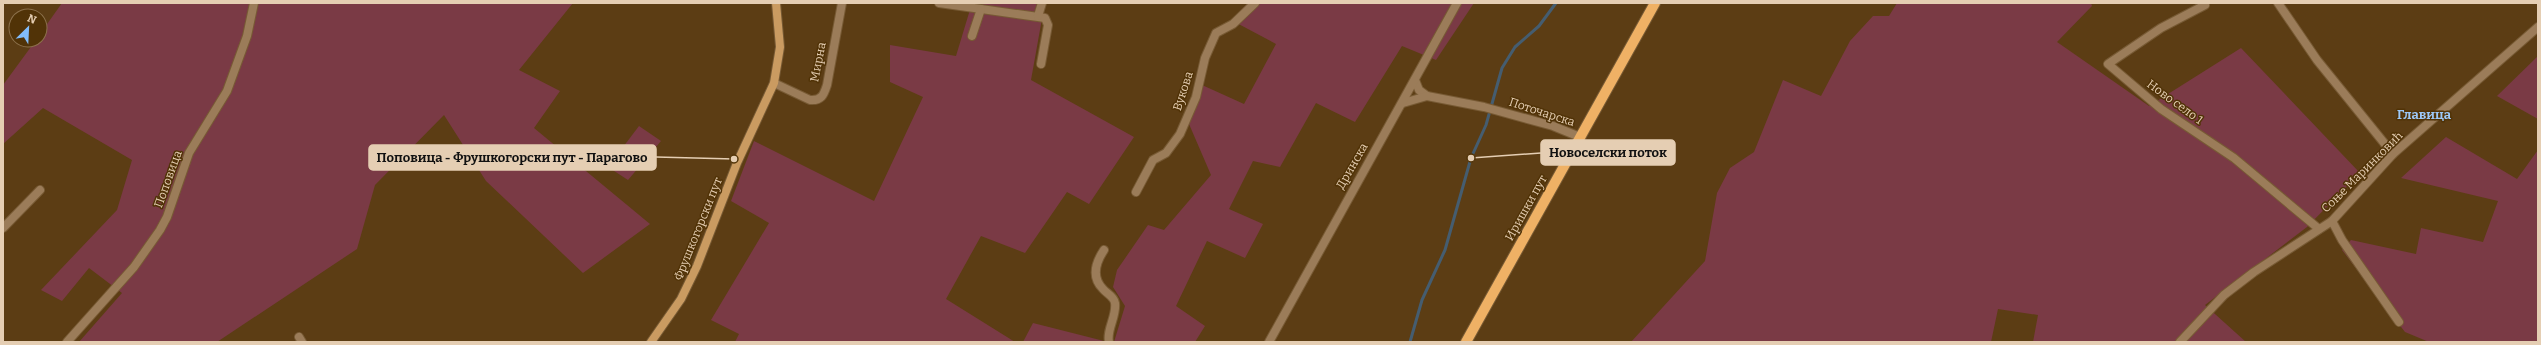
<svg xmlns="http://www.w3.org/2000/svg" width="2541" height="345" viewBox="0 0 2541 345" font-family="Bitter,serif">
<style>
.green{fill:#7a3a45}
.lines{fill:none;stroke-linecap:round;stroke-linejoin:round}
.stream{stroke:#455d70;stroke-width:3}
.street-casing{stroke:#775a34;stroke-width:10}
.secondary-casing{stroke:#775a34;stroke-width:10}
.primary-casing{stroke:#775a34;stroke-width:12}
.street{stroke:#9b7c59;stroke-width:8}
.secondary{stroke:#ca9b61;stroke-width:8}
.primary{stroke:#efb165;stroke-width:10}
.labels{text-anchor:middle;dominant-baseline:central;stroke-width:3;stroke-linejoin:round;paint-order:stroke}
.street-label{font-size:12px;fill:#e5ceb3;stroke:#513307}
.neighbourhood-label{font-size:13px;font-weight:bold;fill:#9dc8f7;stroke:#513307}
.leader{fill:none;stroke:#e5ceb3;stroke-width:1.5}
.callout-dot{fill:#e5ceb3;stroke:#513307;stroke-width:1.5}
.callout{fill:#e5ceb3;stroke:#e5ceb3;stroke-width:1.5}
.callout-label{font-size:13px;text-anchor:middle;font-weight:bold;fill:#111}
</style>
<rect width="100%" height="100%" fill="#5c3d14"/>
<g class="green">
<path d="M 62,3 L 573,3 L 519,70 L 560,91 L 534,128 L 650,224 L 583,273 L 486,181 L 444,115 L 375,185 L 357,249 L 217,342 L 79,342 L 122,293 L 89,268 L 62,301 L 41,290 L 117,210 L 132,160 L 43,108 L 3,144 L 3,85 L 36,40 L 40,40 L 40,34 Z"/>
<path d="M 972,3 L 1037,3 L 1034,13 L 1043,13 L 1031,80 L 1134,137 L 1089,204 L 1067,192 L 1025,253 L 981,236 L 946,299 L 1015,342 L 735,342 L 739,334 L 711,320 L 769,223 L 731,201 L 754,141 L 874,201 L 923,97 L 890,82 L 890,45 L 956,56 Z"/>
<path d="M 1248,3 L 1474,3 L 1436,60 L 1402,46 L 1355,122 L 1316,103 L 1280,167 L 1253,161 L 1229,209 L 1263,224 L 1245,258 L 1207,241 L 1176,306 L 1205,326 L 1195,342 L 1114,342 L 1125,306 L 1113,287 L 1117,270 L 1148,225 L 1164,230 L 1211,175 L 1189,124 L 1202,85 L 1244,104 L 1276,44 L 1231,20 Z"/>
<path d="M 1897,3 L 2091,3 L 2092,6 L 2057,42 L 2149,106 L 2241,48 L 2360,173 L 2307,227 L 2205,305 L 2246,342 L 2033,342 L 2038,315 L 1998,309 L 1991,342 L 1631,342 L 1705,261 L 1717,193 L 1730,168 L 1754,152 L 1783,80 L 1821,96 L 1850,41 L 1873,16 L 1889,16 Z"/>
<path d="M 2538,56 L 2538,119 L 2497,96 Z"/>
<path d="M 639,126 L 661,141 L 628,180 L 608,167 Z"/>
<path d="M 2446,137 L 2517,179 L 2538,150 L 2538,342 L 2429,342 L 2405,332 L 2342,250 L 2351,240 L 2416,254 L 2421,228 L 2483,242 L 2498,201 L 2401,178 Z"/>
<path d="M 1033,323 L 1108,342 L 1023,342 Z"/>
</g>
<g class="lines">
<path class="stream" d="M 1410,342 L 1422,300 L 1445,250 L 1471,158 L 1486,125 L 1502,68 L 1515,47 L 1539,26 L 1556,3"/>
<g class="street-casing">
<g id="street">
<path d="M 939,3 L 1045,18 L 1048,25 L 1041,64"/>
<path d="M 2278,3 L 2317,60 L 2393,154"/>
<path d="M 2205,5 L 2161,28 L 2108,64 L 2161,109 L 2234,158 L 2319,229"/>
<path d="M 1038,16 L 1042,3"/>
<path d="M 972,36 L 981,9"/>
<path d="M 1415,80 L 1419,90 L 1427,96 L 1484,107 L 1553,126 L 1580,137"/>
<path d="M 774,83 L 810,100 C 822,101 824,94 827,85 L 842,3"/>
<path d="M 1403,103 L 1427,96"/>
<path d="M 1136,192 L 1153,160 L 1166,153 L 1180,134 L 1196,97 L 1205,58 L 1216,33 L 1233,24 L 1255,3"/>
<path d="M 2332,221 L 2342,240 L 2399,322"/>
<path d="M 3,228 L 40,190"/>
<path d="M 1104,250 C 1096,262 1091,277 1103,289 C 1107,294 1114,296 1115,303 C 1117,316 1106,330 1109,342"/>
<path d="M 299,337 L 302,342"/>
<path d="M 67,342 L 134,267 L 160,230 L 167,217 L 189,153 L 227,91 L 247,36 L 254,3"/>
<path d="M 1269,342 C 1332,229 1395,116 1457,3"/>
<path d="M 2180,342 L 2224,295 L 2254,272 L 2332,221 L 2393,154 L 2538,27"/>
</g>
</g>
<g class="secondary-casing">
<path id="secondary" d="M 651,342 L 681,299 L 697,266 L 737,163 L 774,83 L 780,47 L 776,3"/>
</g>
<g class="primary-casing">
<path id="primary" d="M 1466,342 L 1655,3"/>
</g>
<use href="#street" class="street"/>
<use href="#secondary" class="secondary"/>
<use href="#primary" class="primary"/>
</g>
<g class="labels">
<g class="street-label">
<text transform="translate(818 62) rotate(-79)">Мирна</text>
<text transform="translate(1183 91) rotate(-72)">Вукова</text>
<text transform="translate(2175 102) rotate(36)">Ново село 1</text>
<text transform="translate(1542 112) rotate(18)">Поточарска</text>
<text transform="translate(1352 166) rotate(-60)">Дринска</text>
<text transform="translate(2362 172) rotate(-45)">Соње Маринковић</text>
<text transform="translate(168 179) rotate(-70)">Поповица</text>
<text transform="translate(1526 208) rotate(-61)">Иришки пут</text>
<text transform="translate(698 229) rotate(-68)">Фрушкогорски пут</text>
</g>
<g class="neighbourhood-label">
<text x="2424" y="114">Главица</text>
</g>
</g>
<path class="leader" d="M1471 158L1541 153M734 159L656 157"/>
<g class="callout-dot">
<circle cx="1471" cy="158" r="4"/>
<circle cx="734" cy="159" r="4"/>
</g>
<g class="callout">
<rect x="1541" y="140" width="134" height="25" rx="4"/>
<rect x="369" y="145" width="287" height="25" rx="4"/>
</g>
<g class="callout-label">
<text x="1608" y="157">Новоселски поток</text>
<text x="512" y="162">Поповица - Фрушкогорски пут - Парагово</text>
</g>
<rect width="2541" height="345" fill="none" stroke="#e5ceb3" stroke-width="8"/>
<g transform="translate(28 28) rotate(24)"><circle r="19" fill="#513307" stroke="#8c714c"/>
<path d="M0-3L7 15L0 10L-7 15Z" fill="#82bcfa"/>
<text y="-6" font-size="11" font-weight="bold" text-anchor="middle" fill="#e5ceb3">N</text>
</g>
</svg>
